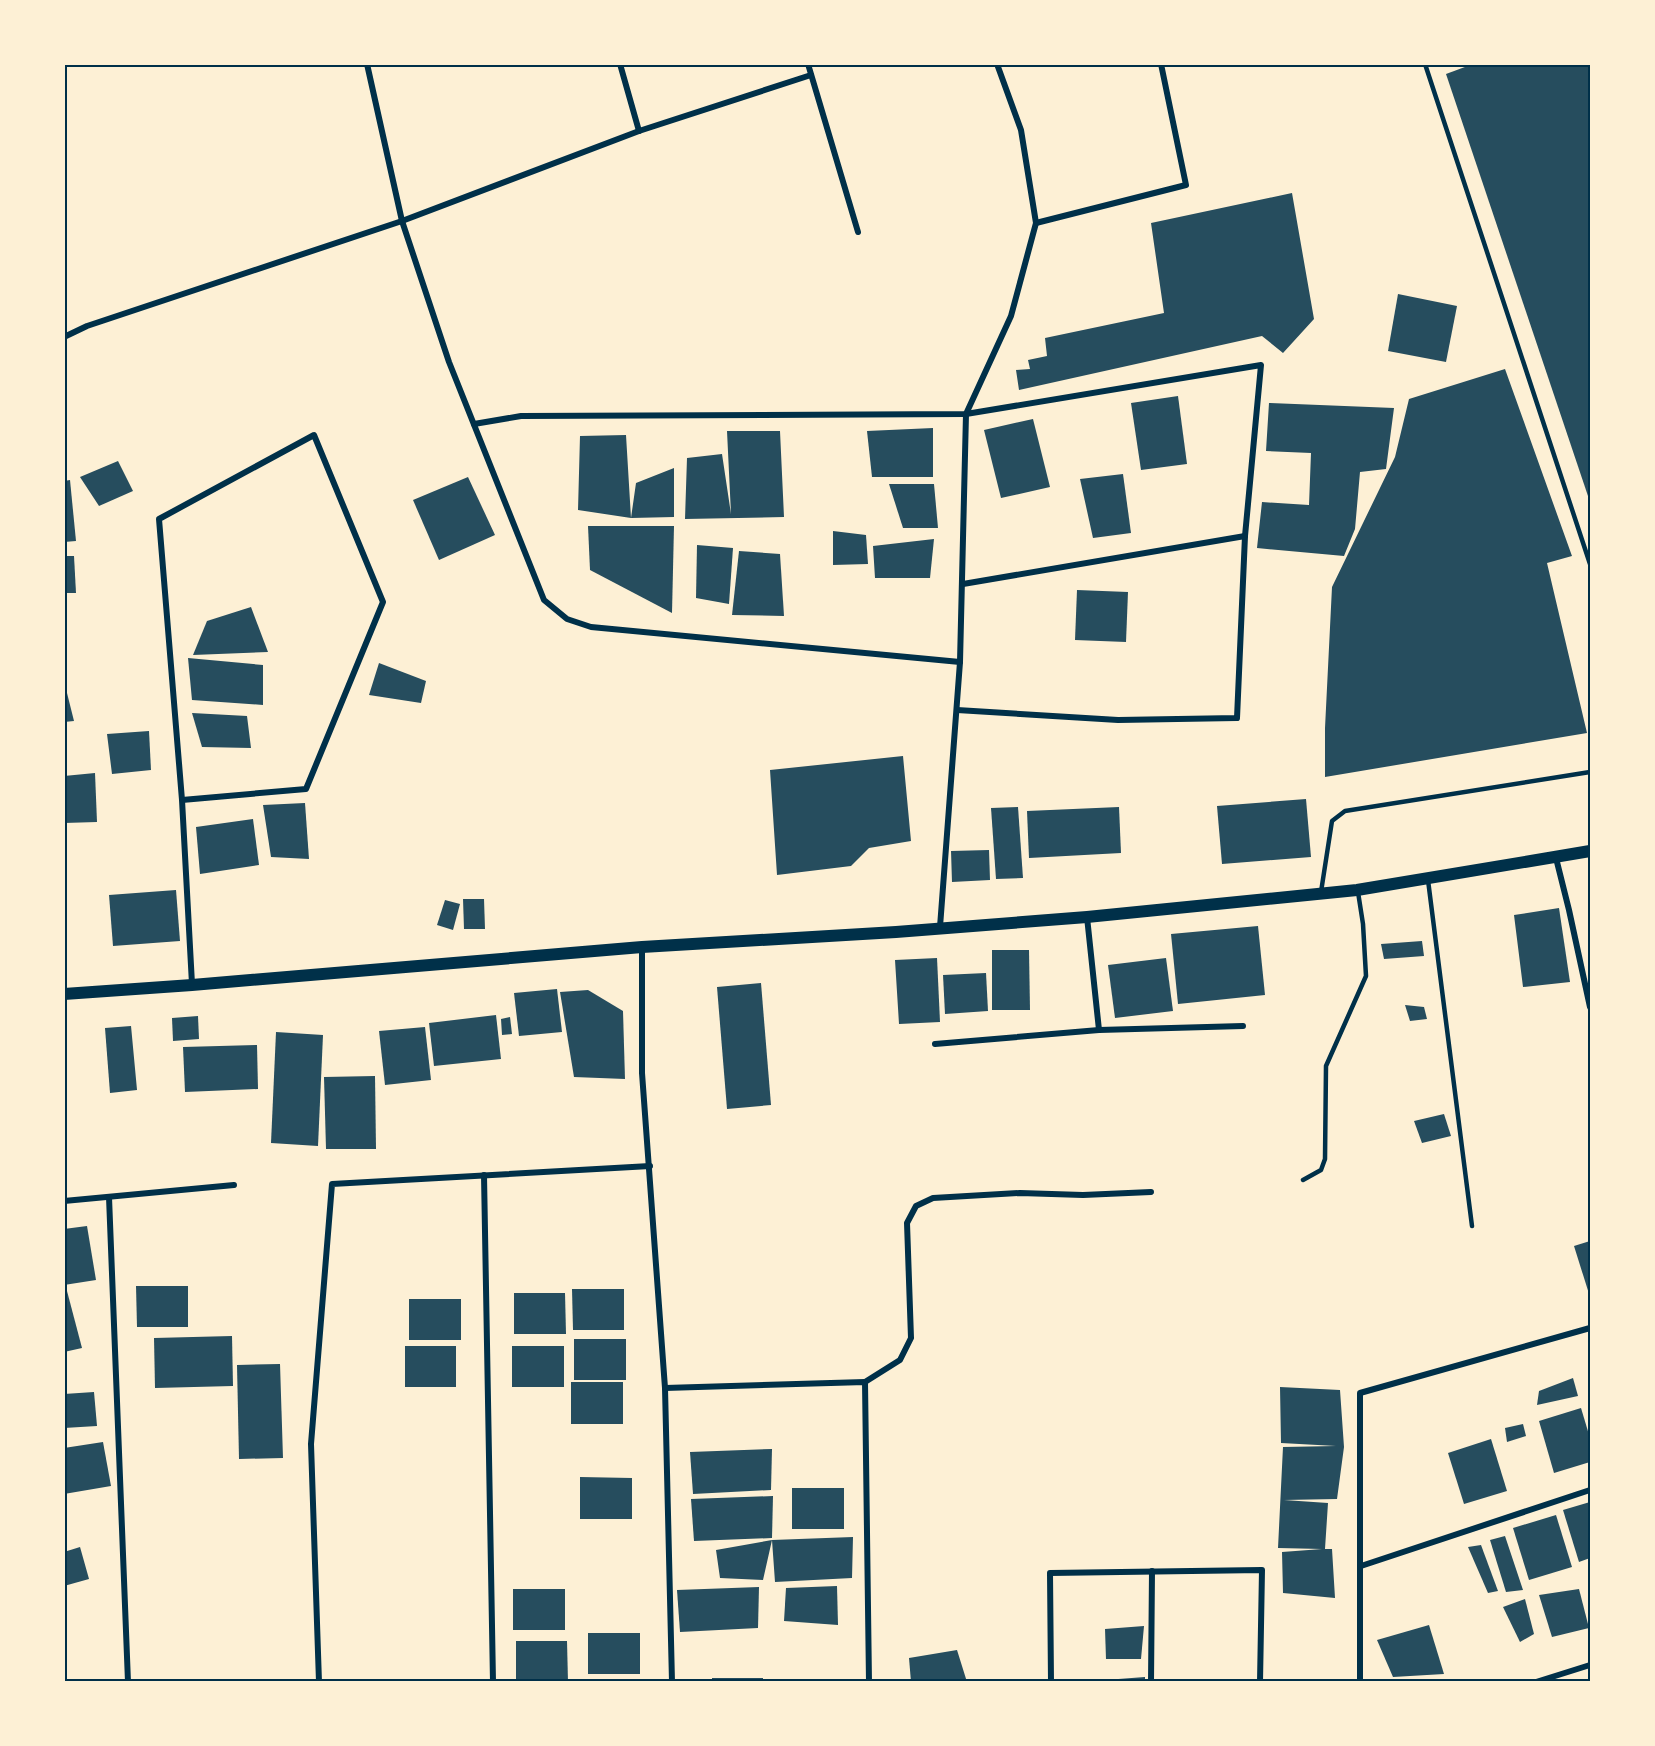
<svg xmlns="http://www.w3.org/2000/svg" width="1655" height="1746" viewBox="0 0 1655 1746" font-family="'Golos Text',sans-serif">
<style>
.building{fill:#264d5e}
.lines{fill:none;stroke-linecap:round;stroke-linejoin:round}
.service{stroke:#003049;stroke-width:4.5}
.minor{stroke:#003049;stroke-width:6}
.secondary{stroke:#003049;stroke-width:12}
.neatline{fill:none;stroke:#003049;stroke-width:2}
</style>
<rect width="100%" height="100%" fill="#fdf0d5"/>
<g class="building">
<path d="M 1473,64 L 1590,64 L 1590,502 L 1446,74 Z"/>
<path d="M 1292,193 L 1314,319 L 1283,353 L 1262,336 L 1019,390 L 1016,370 L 1030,369 L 1028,360 L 1047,356 L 1045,338 L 1164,313 L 1151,223 Z"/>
<path d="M 1398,294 L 1457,306 L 1446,362 L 1388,351 Z"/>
<path d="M 1505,369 L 1572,556 L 1547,563 L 1587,733 L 1325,777 L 1325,728 L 1332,587 L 1395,457 L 1409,399 Z"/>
<path d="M 1178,396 L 1187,464 L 1141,470 L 1131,403 Z"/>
<path d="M 1269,403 L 1394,408 L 1386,469 L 1360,472 L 1355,529 L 1344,556 L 1257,548 L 1262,502 L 1309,505 L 1311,453 L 1266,451 Z"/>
<path d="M 1033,419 L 1050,487 L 1001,498 L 984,430 Z"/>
<path d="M 933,428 L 933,477 L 872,477 L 867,431 Z"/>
<path d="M 727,431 L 780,431 L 784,517 L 685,519 L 687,458 L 722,454 L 731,514 Z"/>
<path d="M 626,435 L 631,518 L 636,483 L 674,468 L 674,517 L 631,518 L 578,510 L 580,436 Z"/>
<path d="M 118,461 L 133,491 L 99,506 L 80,477 Z"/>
<path d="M 1123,474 L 1131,533 L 1093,538 L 1080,479 Z"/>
<path d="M 468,477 L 495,535 L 439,560 L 413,500 Z"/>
<path d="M 70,480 L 76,541 L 64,542 L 64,481 Z"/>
<path d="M 889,484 L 934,484 L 938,528 L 903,528 Z"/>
<path d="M 588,526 L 674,526 L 672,613 L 590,570 Z"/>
<path d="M 833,531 L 866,535 L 868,564 L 833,565 Z"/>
<path d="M 934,539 L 930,578 L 875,578 L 873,546 Z"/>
<path d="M 697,545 L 733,548 L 729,604 L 696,598 Z"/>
<path d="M 739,551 L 780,554 L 784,616 L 732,615 Z"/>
<path d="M 64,556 L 74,556 L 76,593 L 64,593 Z"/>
<path d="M 1077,590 L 1128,592 L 1126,642 L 1075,640 Z"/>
<path d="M 251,607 L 268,652 L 193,655 L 207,621 Z"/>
<path d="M 188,658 L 263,665 L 263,705 L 192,700 Z"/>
<path d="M 379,663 L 426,681 L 421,703 L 369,695 Z"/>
<path d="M 64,681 L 74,721 L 64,722 Z"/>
<path d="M 192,713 L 247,716 L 251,748 L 202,747 Z"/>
<path d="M 149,731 L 151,770 L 112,774 L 107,734 Z"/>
<path d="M 903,756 L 911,841 L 869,848 L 851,866 L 777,875 L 770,770 Z"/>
<path d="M 95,773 L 97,822 L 64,823 L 64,776 Z"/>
<path d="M 1306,799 L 1311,857 L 1222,864 L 1217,806 Z"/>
<path d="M 305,803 L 309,859 L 271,857 L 263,805 Z"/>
<path d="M 1018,807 L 1023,878 L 996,879 L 991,808 Z"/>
<path d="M 1119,807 L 1121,853 L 1029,858 L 1027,811 Z"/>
<path d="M 253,819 L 259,865 L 200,874 L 196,827 Z"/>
<path d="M 989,850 L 990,880 L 952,882 L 951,851 Z"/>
<path d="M 176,890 L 180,941 L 113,946 L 109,895 Z"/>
<path d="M 463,899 L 484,899 L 485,929 L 464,929 Z"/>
<path d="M 445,900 L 460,904 L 453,930 L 437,925 Z"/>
<path d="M 1559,908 L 1570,982 L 1523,987 L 1514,915 Z"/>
<path d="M 1258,926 L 1265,995 L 1178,1004 L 1171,934 Z"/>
<path d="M 1422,941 L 1424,956 L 1384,959 L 1381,944 Z"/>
<path d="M 992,950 L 1029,950 L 1030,1010 L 992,1010 Z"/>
<path d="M 937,958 L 940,1022 L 899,1024 L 895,960 Z"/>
<path d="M 1166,958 L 1173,1011 L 1115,1018 L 1108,965 Z"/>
<path d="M 986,973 L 988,1011 L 945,1014 L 943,975 Z"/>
<path d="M 761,983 L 771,1105 L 727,1109 L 717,987 Z"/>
<path d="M 557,989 L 562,1032 L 519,1036 L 514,993 Z"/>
<path d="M 588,990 L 623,1011 L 625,1079 L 574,1077 L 560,992 Z"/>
<path d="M 1405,1005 L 1424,1007 L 1427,1019 L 1410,1021 Z"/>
<path d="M 496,1015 L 501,1059 L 434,1066 L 429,1023 Z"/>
<path d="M 198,1016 L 199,1039 L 173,1041 L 172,1018 Z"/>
<path d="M 510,1017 L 512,1034 L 502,1035 L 501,1019 Z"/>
<path d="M 131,1026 L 137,1090 L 110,1093 L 105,1028 Z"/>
<path d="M 425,1027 L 431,1080 L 385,1085 L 379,1031 Z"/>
<path d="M 276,1032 L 323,1035 L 318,1146 L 271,1143 Z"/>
<path d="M 257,1045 L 258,1089 L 185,1092 L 183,1047 Z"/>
<path d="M 375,1076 L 376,1149 L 326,1149 L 324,1077 Z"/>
<path d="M 1444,1114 L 1451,1136 L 1422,1143 L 1414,1121 Z"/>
<path d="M 87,1226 L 96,1280 L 64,1285 L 64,1229 Z"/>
<path d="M 1590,1241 L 1590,1297 L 1574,1246 Z"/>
<path d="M 136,1286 L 188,1286 L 188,1327 L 137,1327 Z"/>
<path d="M 572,1289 L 624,1289 L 624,1330 L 573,1330 Z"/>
<path d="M 67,1291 L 82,1348 L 64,1352 L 64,1292 Z"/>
<path d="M 514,1293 L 565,1293 L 566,1334 L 514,1334 Z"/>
<rect x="409" y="1299" width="52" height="41"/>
<path d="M 232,1336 L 233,1386 L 155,1388 L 154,1338 Z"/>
<rect x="574" y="1339" width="52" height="41"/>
<rect x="405" y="1346" width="51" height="41"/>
<rect x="512" y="1346" width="52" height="41"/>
<path d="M 280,1364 L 283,1458 L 239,1459 L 237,1365 Z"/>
<path d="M 1573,1378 L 1578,1396 L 1537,1405 L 1539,1391 Z"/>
<rect x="571" y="1382" width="52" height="42"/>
<path d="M 1280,1387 L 1340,1390 L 1344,1447 L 1337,1499 L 1284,1500 L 1328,1503 L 1325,1549 L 1332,1549 L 1335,1598 L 1283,1593 L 1282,1552 L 1322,1549 L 1278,1548 L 1283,1447 L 1336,1446 L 1281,1443 Z"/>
<path d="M 94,1392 L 97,1426 L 64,1428 L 64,1394 Z"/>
<path d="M 1581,1408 L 1590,1438 L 1590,1462 L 1554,1473 L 1539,1421 Z"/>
<path d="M 1523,1424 L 1526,1436 L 1507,1442 L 1505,1428 Z"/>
<path d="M 1491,1439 L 1507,1491 L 1464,1504 L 1448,1453 Z"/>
<path d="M 103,1442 L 111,1486 L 64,1494 L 64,1448 Z"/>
<path d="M 772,1449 L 771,1490 L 693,1494 L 690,1452 Z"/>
<path d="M 580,1477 L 632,1478 L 632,1519 L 580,1519 Z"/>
<rect x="792" y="1488" width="52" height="41"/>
<path d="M 773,1496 L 772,1538 L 694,1541 L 691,1499 Z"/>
<path d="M 1590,1502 L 1590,1558 L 1579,1562 L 1563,1510 Z"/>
<path d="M 1556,1515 L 1572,1567 L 1529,1580 L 1513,1528 Z"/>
<path d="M 1505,1536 L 1523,1590 L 1506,1592 L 1490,1540 Z"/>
<path d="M 853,1537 L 852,1578 L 775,1582 L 772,1540 L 763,1580 L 720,1578 L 716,1550 L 772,1540 Z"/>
<path d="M 1481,1545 L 1498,1591 L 1488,1593 L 1468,1547 Z"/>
<path d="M 80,1547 L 89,1579 L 64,1586 L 64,1552 Z"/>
<path d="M 837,1586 L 838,1625 L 784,1621 L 786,1588 Z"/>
<path d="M 759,1587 L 758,1628 L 680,1632 L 677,1590 Z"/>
<rect x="513" y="1589" width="52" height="41"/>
<path d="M 1579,1589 L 1589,1628 L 1552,1637 L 1539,1595 Z"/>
<path d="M 1525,1599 L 1534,1634 L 1520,1642 L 1503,1607 Z"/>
<path d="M 1429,1625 L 1444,1674 L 1393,1677 L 1377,1640 Z"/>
<path d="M 1144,1626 L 1141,1659 L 1106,1659 L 1105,1629 Z"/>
<rect x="588" y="1633" width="52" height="41"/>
<path d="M 516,1641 L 567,1641 L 568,1682 L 516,1682 Z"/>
<path d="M 957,1650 L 967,1682 L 911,1682 L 909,1658 Z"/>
<path d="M 1145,1677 L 1145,1682 L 1105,1682 L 1105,1680 Z"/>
<rect x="712" y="1678" width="51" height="4"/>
</g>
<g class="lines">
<g class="service">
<path d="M 1425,64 L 1590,564"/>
<path d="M 1428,880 L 1472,1226"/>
<path d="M 1321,892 L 1332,821 L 1345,811 L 1590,772"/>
<path d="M 1303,1180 L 1321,1170 L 1325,1159 L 1326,1066 L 1366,976 L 1363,924 L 1358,892"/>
</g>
<g class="minor">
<path d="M 367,64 L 402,221 L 449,362 L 544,600 L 567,619 L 591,627 L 960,662"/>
<path d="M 620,64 L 639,131"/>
<path d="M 808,64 L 858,232"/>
<path d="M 1036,223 L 1186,185 L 1161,64"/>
<path d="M 64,337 L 87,326 L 402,221 L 639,131 L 811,75"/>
<path d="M 474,424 L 521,416 L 966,414 L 1261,365 L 1245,536 L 1237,718 L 1118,720 L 957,710"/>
<path d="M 963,584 L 1245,536"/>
<path d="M 182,800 L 306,789 L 383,602 L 314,435 L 159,519 L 182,800 L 192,984"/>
<path d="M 1556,858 L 1569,910 L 1590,1007"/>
<path d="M 1087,917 L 1099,1030"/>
<path d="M 940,927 L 960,662 L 966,414 L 1011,316 L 1036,223 L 1021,130 L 997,64"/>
<path d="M 642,947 L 642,1073 L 665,1388 L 672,1682"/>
<path d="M 935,1044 L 1099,1030 L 1243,1026"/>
<path d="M 484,1175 L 493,1682"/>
<path d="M 109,1197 L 128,1682"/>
<path d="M 64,1201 L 234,1185"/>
<path d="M 865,1382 L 900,1360 L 911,1338 L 907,1223 L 916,1206 L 933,1198 L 1020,1193 L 1083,1195 L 1151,1192"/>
<path d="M 665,1388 L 865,1382 L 869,1682"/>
<path d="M 1361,1566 L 1590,1490"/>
<path d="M 319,1682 L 311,1444 L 332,1184 L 650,1166"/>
<path d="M 1051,1682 L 1050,1573 L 1262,1570 L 1260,1682"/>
<path d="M 1151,1682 L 1152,1571"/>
<path d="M 1360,1682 L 1360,1393 L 1590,1328"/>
<path d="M 1536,1682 L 1590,1665"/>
</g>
<path class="secondary" d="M 64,994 L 192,985 L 642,947 L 896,932 L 1087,917 L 1357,890 L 1590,851"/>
</g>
<rect width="1655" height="1746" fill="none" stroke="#fdf0d5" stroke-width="132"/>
<rect x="66" y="66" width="1523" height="1614" class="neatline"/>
</svg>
